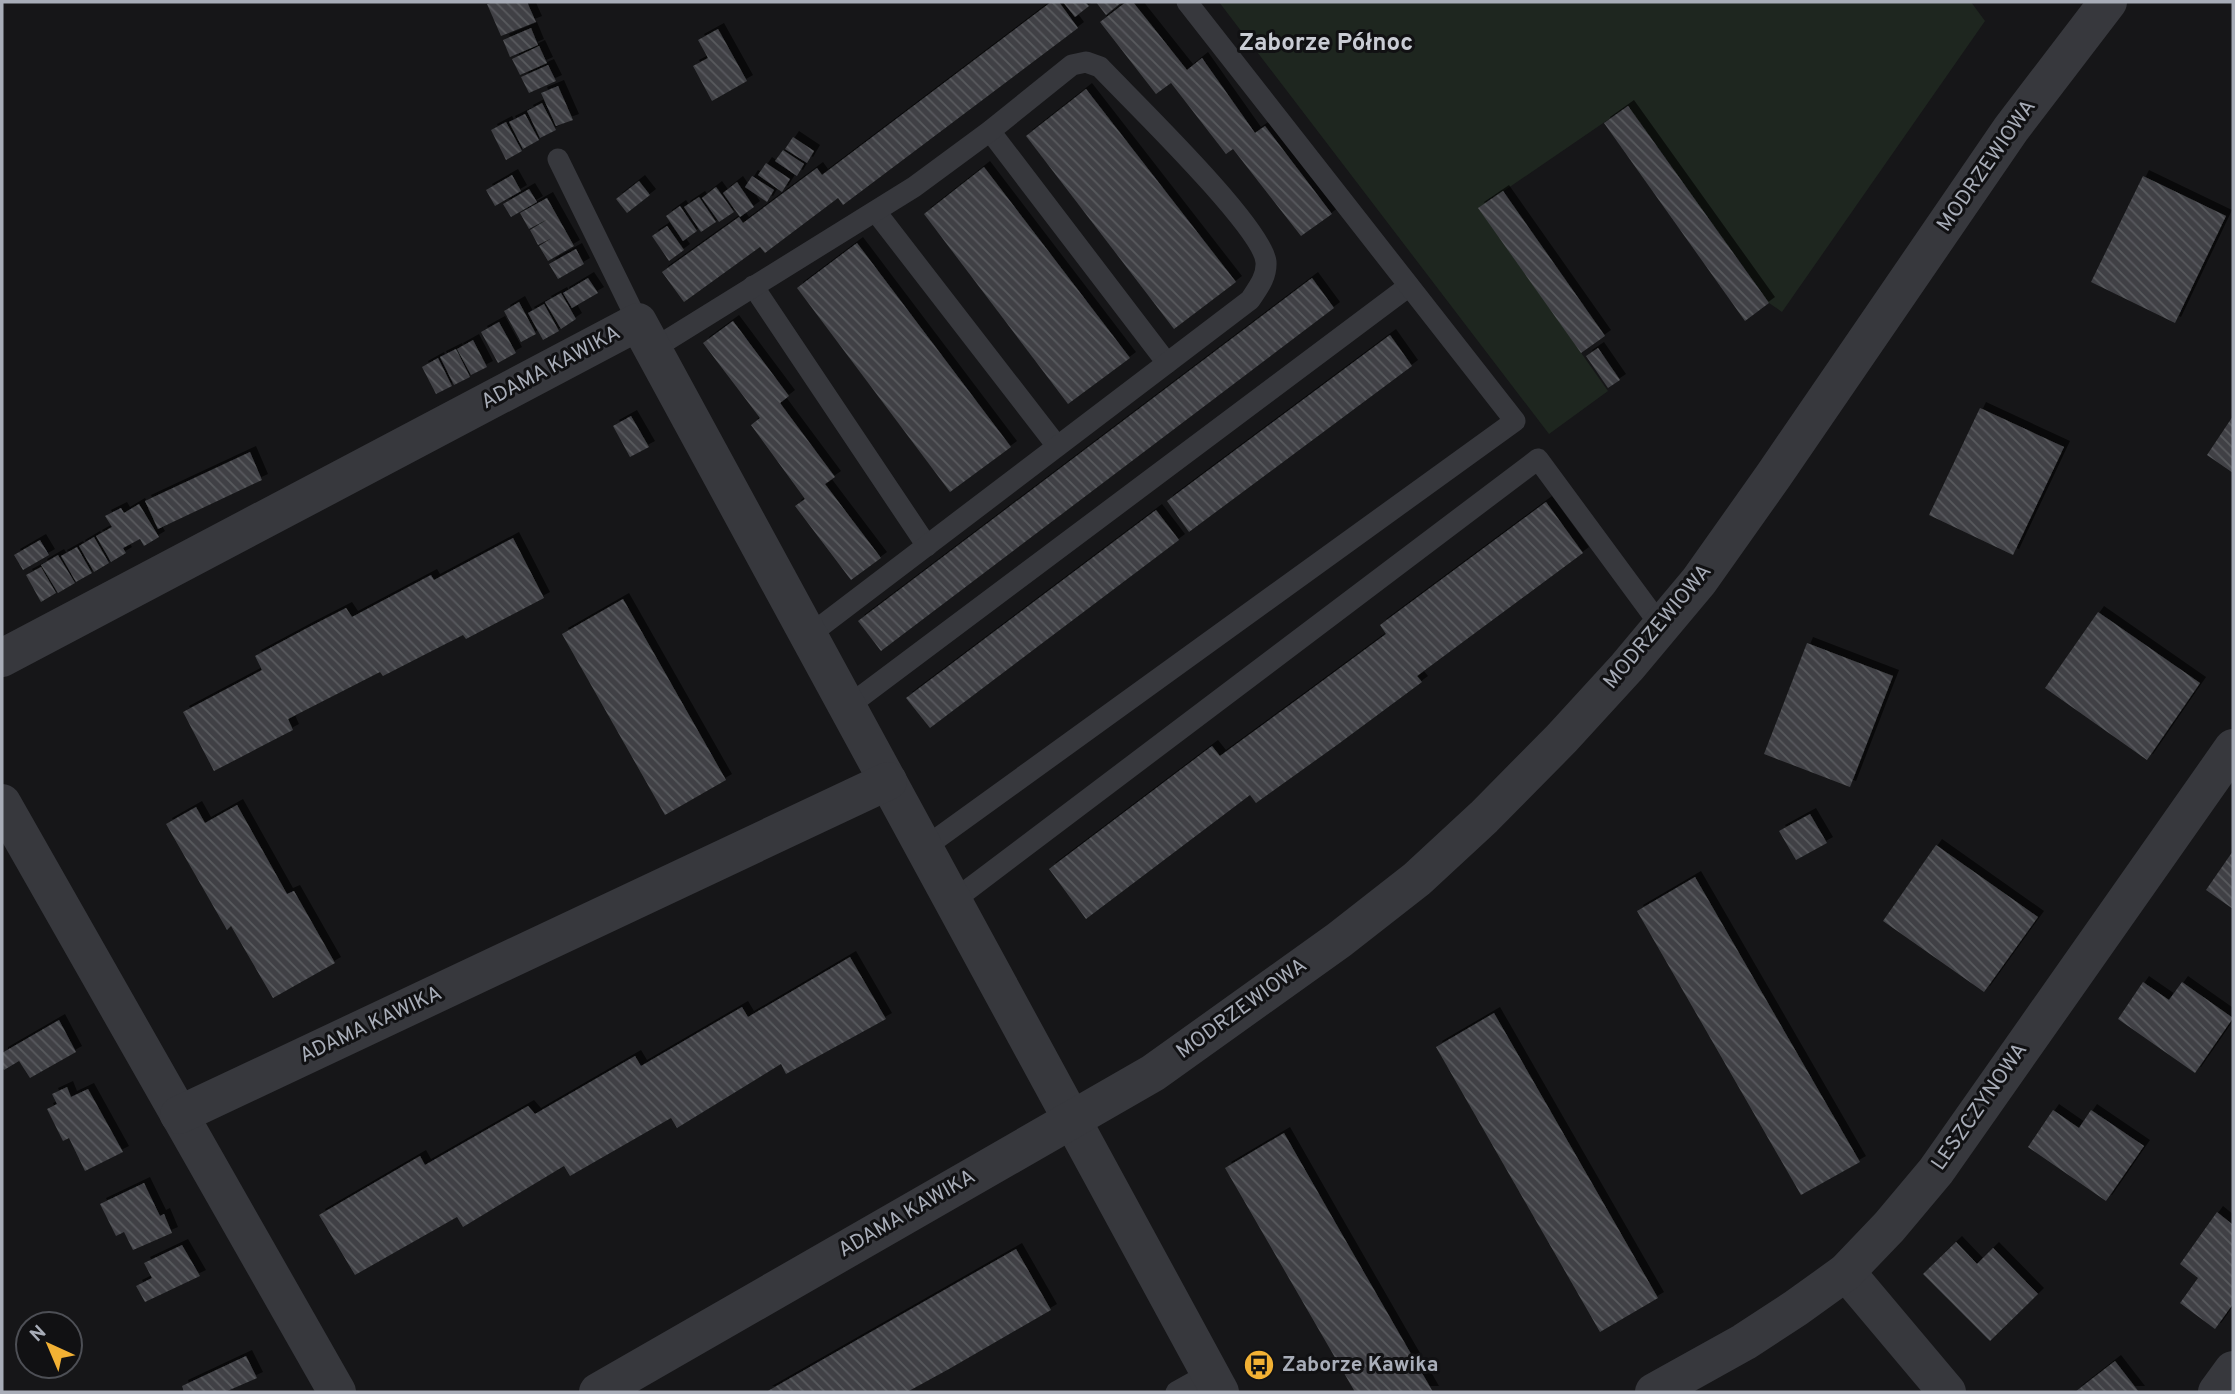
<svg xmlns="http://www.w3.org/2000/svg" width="2235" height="1394" viewBox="0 0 2235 1394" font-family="Overpass,sans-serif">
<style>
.grass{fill:#1e261f}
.building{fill:url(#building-back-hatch);filter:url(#shadow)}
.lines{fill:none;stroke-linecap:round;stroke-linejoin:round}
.lane{stroke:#37383d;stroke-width:21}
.street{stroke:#37383d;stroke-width:38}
.labels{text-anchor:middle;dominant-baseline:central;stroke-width:6;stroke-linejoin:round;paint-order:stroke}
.street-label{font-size:21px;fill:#a8adb8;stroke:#111113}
.poi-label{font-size:21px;font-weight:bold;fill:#a8adb8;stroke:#111113;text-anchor:start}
.quarter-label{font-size:24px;font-weight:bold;fill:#c9ccd4;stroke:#111113}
</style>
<defs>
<pattern id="building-back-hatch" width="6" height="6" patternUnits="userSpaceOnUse" patternTransform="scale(1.75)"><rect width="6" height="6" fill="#404145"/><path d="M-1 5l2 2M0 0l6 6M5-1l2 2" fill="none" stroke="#595a5e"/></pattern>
<filter id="shadow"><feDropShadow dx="6" dy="-6" stdDeviation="0" flood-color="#0009"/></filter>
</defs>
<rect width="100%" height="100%" fill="#161618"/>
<path class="grass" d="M 1219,2 L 1971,2 L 1985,21 L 1782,312 L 1769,303 L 1628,106 L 1479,208 L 1608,391 L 1549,434 Z"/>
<g class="building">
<path d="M 493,2 L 527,2 L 536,22 L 501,36 L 487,4 Z"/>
<path d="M 1051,2 L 1059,2 L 1078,28 L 843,205 L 838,198 L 765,253 L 760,247 L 684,302 L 662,272 L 739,217 L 743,223 L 817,168 L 822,175 Z"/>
<path d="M 1063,2 L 1085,2 L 1089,6 L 1075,17 Z"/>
<path d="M 1096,2 L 1122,2 L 1106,15 Z"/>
<path d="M 1126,2 L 1133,2 L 1187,70 L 1202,58 L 1255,133 L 1265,126 L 1332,214 L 1301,236 L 1233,149 L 1226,154 L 1171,83 L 1156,94 L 1100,22 Z"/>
<path d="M 531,28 L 538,45 L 510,57 L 503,40 Z"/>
<path d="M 718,29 L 747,81 L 712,101 L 693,66 L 708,58 L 698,40 Z"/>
<path d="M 539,46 L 547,63 L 520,75 L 512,59 Z"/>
<path d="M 548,65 L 556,81 L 529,93 L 521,77 Z"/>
<path d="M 558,86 L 573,120 L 556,126 L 541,93 Z"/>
<path d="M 1086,89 L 1236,282 L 1174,329 L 1026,136 Z"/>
<path d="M 542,103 L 556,130 L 540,138 L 527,111 Z"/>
<path d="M 1628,106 L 1769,303 L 1745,321 L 1604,123 Z"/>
<path d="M 525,114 L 539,140 L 523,149 L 509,122 Z"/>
<path d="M 506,122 L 522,151 L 506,160 L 491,130 Z"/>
<path d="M 793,137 L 814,151 L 807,163 L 785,149 Z"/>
<path d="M 783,150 L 804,164 L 797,176 L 775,161 Z"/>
<path d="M 766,163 L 790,179 L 782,192 L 758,175 Z"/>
<path d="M 984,167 L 1130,358 L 1068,404 L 924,214 Z"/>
<path d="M 512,175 L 521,191 L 495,206 L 486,190 Z"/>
<path d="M 752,176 L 774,190 L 767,202 L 745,187 Z"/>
<path d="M 2143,176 L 2226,216 L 2175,323 L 2091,282 Z"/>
<path d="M 639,181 L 650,195 L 627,213 L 616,199 Z"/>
<path d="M 737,182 L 754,207 L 740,217 L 723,193 Z"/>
<path d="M 716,187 L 734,212 L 719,222 L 702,198 Z"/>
<path d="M 529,189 L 537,202 L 511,217 L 503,204 Z"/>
<path d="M 1503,191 L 1605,336 L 1581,353 L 1478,208 Z"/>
<path d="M 699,197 L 716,222 L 701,232 L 684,207 Z"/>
<path d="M 547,198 L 574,246 L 548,261 L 539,246 L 552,238 L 538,245 L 530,230 L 548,219 L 529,229 L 520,213 Z"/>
<path d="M 680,206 L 697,231 L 683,241 L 666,216 Z"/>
<path d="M 667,226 L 684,250 L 669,261 L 652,236 Z"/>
<path d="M 857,243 L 1011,447 L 950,492 L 797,288 Z"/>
<path d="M 576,249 L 584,264 L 558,279 L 549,264 Z"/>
<path d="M 588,278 L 598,293 L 572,308 L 563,293 Z"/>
<path d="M 1312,278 L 1334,308 L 881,651 L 858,621 Z"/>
<path d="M 561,293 L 576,319 L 561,329 L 545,302 Z"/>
<path d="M 519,302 L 536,334 L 521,342 L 504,311 Z"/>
<path d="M 544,304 L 559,331 L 543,340 L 528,313 Z"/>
<path d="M 733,321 L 789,396 L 780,403 L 835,477 L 825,484 L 881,558 L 851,580 L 795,506 L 805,499 L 751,425 L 760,418 L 703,343 Z"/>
<path d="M 499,322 L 516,353 L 498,363 L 481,332 Z"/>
<path d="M 1390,335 L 1412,366 L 1189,532 L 1167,501 Z"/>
<path d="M 473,340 L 487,367 L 471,375 L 457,349 Z"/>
<path d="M 1598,348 L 1620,380 L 1608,388 L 1586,356 Z"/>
<path d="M 456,349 L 470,377 L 454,385 L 440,357 Z"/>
<path d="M 438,358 L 452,386 L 436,394 L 422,367 Z"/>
<path d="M 1980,408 L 2064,447 L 2013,555 L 1929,515 Z"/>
<path d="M 631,416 L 649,447 L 630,457 L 613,426 Z"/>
<path d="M 2233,416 L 2233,473 L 2207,455 Z"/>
<path d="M 250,452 L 262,480 L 158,529 L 145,501 Z"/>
<path d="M 1546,502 L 1583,553 L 1417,676 L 1422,682 L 1337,745 L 1256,803 L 1250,795 L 1086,919 L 1049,869 L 1212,746 L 1220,756 L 1302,696 L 1386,634 L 1380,625 Z"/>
<path d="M 139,504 L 159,537 L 144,546 L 140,539 L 123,548 L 126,553 L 111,562 L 96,536 L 112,527 L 105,516 L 121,508 L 124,513 Z"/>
<path d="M 1156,510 L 1179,540 L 930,728 L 906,698 Z"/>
<path d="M 94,537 L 109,563 L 94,572 L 79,546 Z"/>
<path d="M 513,538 L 544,598 L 466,639 L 463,635 L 383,676 L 380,672 L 288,719 L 293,730 L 214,771 L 183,712 L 262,670 L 255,656 L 309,627 L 346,608 L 352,617 L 431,575 L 434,580 Z"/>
<path d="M 40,540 L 49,555 L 23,570 L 14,555 Z"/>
<path d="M 77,547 L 92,573 L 76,582 L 61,556 Z"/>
<path d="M 58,555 L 75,583 L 58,593 L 41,565 Z"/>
<path d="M 41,567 L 56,593 L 41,602 L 26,575 Z"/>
<path d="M 623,599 L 726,780 L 665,815 L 562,634 Z"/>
<path d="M 2098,612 L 2200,683 L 2147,760 L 2045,688 Z"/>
<path d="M 1807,643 L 1893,676 L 1850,787 L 1764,754 Z"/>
<path d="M 237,805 L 287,894 L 294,891 L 335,963 L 273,998 L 231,926 L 227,930 L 166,824 L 196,807 L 205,823 Z"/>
<path d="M 1810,814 L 1827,843 L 1796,860 L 1779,831 Z"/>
<path d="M 1936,845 L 2038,917 L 1984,992 L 1883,921 Z"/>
<path d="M 2233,851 L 2233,909 L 2206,890 Z"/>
<path d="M 1695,877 L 1860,1162 L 1801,1195 L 1637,911 Z"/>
<path d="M 850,957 L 886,1019 L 786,1074 L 781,1064 L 677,1128 L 671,1118 L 570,1176 L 564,1166 L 463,1227 L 457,1217 L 355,1275 L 319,1215 L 420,1156 L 425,1165 L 528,1106 L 535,1114 L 635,1056 L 641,1066 L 742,1007 L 748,1017 Z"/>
<path d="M 2143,982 L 2169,1000 L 2182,982 L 2233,1018 L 2195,1073 L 2118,1019 Z"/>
<path d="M 1494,1013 L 1658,1298 L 1600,1332 L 1436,1047 Z"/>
<path d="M 59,1020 L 76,1052 L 30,1078 L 19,1061 L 4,1070 L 2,1067 L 2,1053 Z"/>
<path d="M 67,1087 L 71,1097 L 88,1089 L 123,1152 L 85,1171 L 69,1138 L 63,1141 L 47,1109 L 57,1104 L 52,1094 Z"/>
<path d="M 2053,1110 L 2079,1128 L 2091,1110 L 2144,1146 L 2106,1201 L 2028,1147 Z"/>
<path d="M 1284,1133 L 1339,1229 L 1433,1392 L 1355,1392 L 1225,1168 Z"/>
<path d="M 144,1183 L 160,1216 L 164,1214 L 172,1233 L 133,1250 L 124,1232 L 116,1236 L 100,1204 Z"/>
<path d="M 2217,1212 L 2233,1225 L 2233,1304 L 2215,1329 L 2180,1303 L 2198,1278 L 2180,1264 Z"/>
<path d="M 1956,1242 L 1977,1264 L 1993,1248 L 2038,1294 L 1990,1341 L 1923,1274 Z"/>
<path d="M 182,1245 L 200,1276 L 145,1302 L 136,1286 L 152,1278 L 144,1263 Z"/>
<path d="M 1016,1249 L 1051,1310 L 949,1369 L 907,1392 L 766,1392 Z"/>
<path d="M 246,1356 L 257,1378 L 225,1392 L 184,1392 L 182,1386 Z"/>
<path d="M 2115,1361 L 2139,1392 L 2075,1392 Z"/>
</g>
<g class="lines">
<g class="lane">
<path d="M 990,131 L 1167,363"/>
<path d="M 558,159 L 638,322"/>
<path d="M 876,212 L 1057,446"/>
<path d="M 753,286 L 927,546"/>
<path d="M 653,349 L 914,187 L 990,131 L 1072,65 L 1086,62 L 1100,67 C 1130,99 1263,227 1266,262 C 1267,277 1258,288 1250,300 L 808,636"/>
<path d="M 847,707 L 1409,286"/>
<path d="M 924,848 L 1515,421 L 1187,2"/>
<path d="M 953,901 L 1538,459 L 1661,626"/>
<path d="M 1176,1392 L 1210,1373"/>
</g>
<g class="street">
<path d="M 2,658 L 638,322 L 1220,1392"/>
<path d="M 2,803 L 337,1392"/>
<path d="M 179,1115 L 888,781"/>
<path d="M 1846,1272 L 1947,1392"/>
<path d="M 598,1392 L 1153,1073 L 1339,940 L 1417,879 L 1484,817 L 1562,738 L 1627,667 L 1699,581 L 1774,475 L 2011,129 L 2108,2"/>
<path d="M 1654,1392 L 1744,1342 L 1796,1308 L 1846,1272 L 1889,1227 L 1936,1171 L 2233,748"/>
<path d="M 2217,1392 L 2233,1370"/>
</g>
</g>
<defs>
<g id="bus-disc" transform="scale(1.575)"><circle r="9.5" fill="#f2b134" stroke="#111113"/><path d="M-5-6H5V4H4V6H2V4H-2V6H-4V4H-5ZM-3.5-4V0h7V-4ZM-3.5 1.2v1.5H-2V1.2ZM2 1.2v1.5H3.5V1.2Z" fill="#111"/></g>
</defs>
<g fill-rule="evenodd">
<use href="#bus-disc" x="1259" y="1365"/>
</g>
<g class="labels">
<g class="street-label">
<text transform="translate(1987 166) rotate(-55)">MODRZEWIOWA</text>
<text transform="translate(551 368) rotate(-28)">ADAMA KAWIKA</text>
<text transform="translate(1658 627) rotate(-50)">MODRZEWIOWA</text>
<text transform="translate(1242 1009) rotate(-36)">MODRZEWIOWA</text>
<text transform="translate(371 1025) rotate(-25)">ADAMA KAWIKA</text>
<text transform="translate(1980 1107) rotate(-55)">LESZCZYNOWA</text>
<text transform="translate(907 1214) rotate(-30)">ADAMA KAWIKA</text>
</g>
<g class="poi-label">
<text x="1282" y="1365">Zaborze Kawika</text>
</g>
<g class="quarter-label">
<text x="1326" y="44">Zaborze Północ</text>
</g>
</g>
<rect width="2235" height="1394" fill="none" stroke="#a8adb8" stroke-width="7"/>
<g transform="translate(49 1345) rotate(316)"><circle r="33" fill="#111113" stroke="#4d4f55" stroke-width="2"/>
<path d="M0-5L12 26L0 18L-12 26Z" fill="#f2b134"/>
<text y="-10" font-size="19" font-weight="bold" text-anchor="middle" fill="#a8adb8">N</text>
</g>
</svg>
